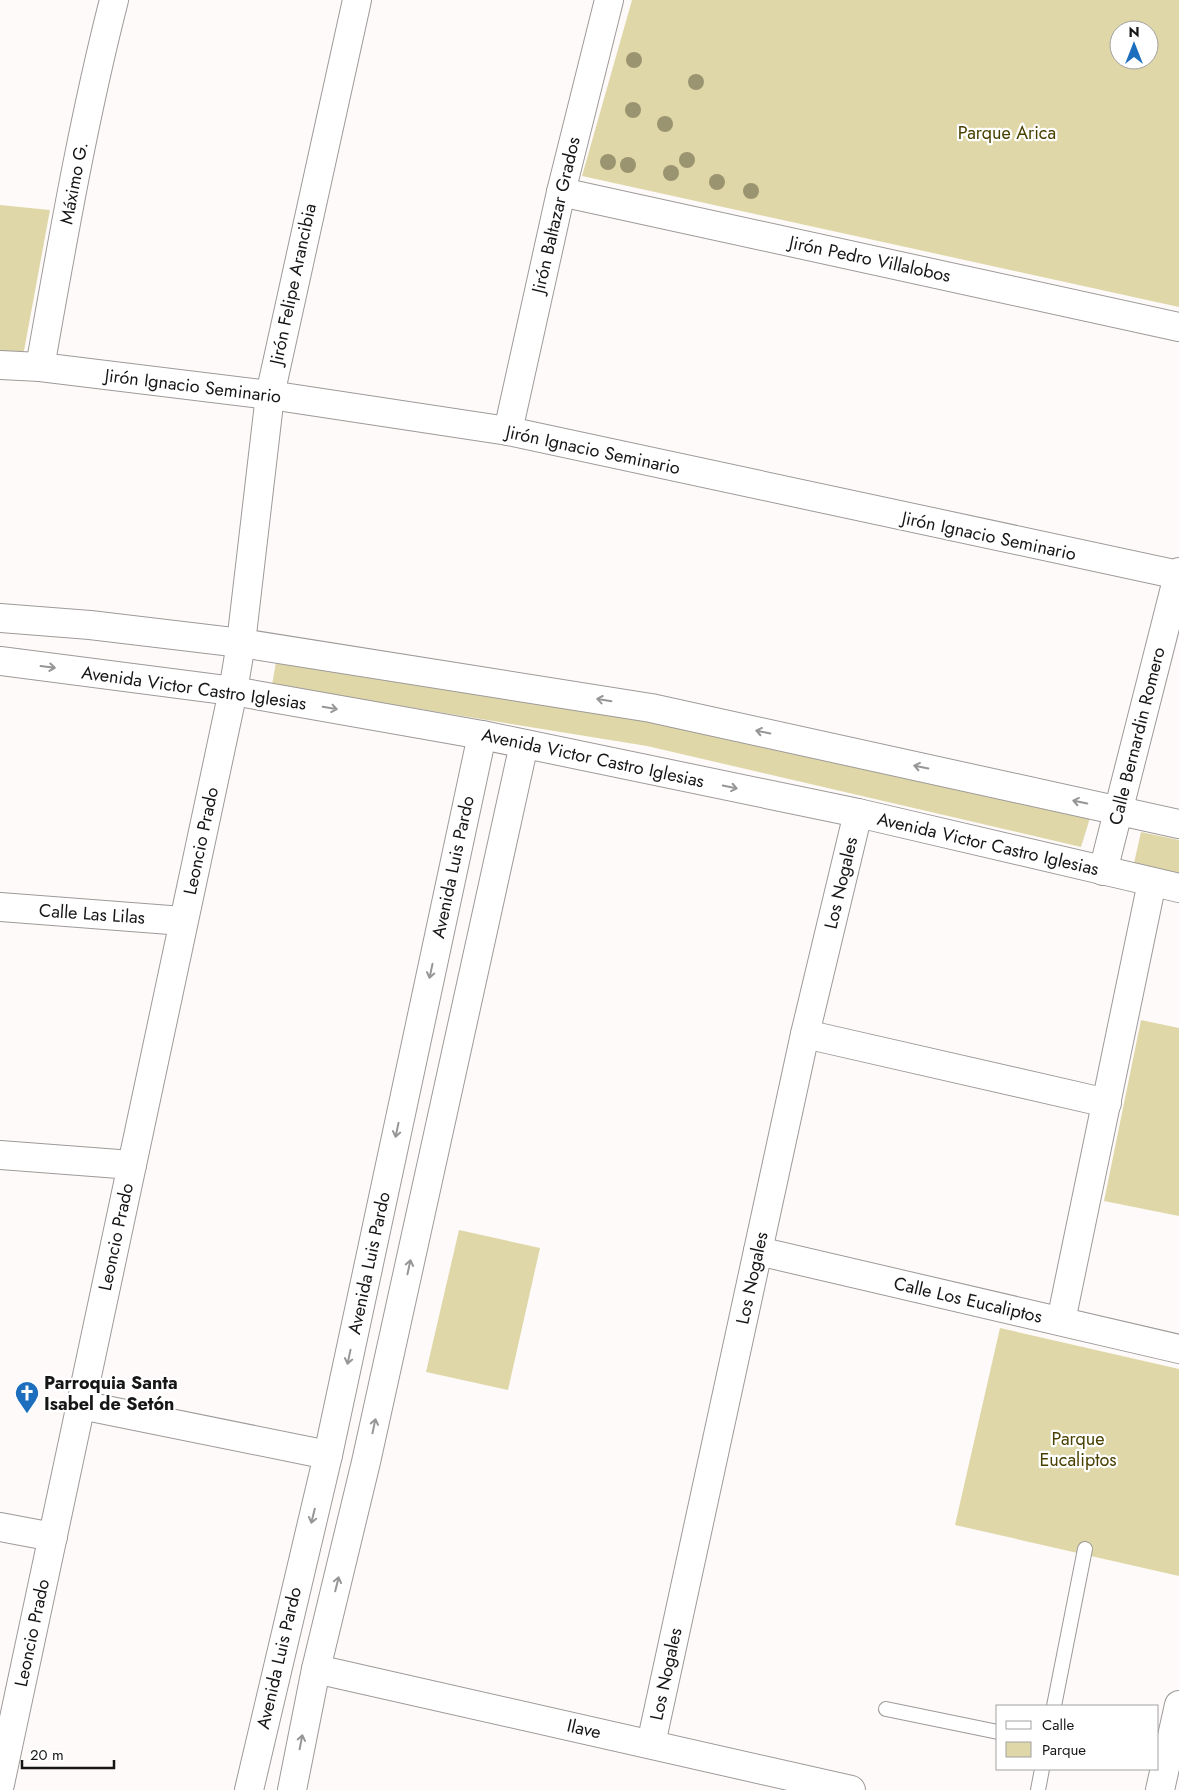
<svg xmlns="http://www.w3.org/2000/svg" width="1179" height="1790" viewBox="0 0 1179 1790" font-family="Jost,sans-serif">
<style>
.green{fill:#e0d7a8;fill-rule:evenodd}
.lines{fill:none;stroke-linecap:round;stroke-linejoin:round}
.lane-casing{stroke:#9d9a99;stroke-width:16}
.street-casing{stroke:#9d9a99;stroke-width:30}
.secondary-casing{stroke:#9d9a99;stroke-width:30}
.lane{stroke:#fff;stroke-width:14}
.street{stroke:#fff;stroke-width:28}
.secondary{stroke:#fff;stroke-width:28}
.tree{fill:#9b9470}
.oneway{stroke:#979696}
.labels{text-anchor:middle;dominant-baseline:central;stroke-width:4.5;stroke-linejoin:round;paint-order:stroke}
.park-label{font-size:18px;fill:#4a4000;stroke:#fff}
.street-label{font-size:18px;fill:#171616;stroke:#fff}
.poi-label{font-size:18px;font-weight:bold;fill:#171616;stroke:#fff;text-anchor:start}
</style>
<rect width="100%" height="100%" fill="#fefaf9"/>
<g class="green">
<path d="M 632,0 L 1179,0 L 1179,307 L 582,176 ZM 1119,30 L 1149,30 L 1149,60 L 1119,60 Z"/>
<path d="M 0,205 L 50,210 L 23,356 L 0,355 Z"/>
<path d="M 277,656 L 662,724 L 1090,818 L 1081,847 L 647,746 L 272,685 Z"/>
<path d="M 1141,832 L 1179,840 L 1179,873 L 1134,863 Z"/>
<path d="M 1141,1020 L 1179,1028 L 1179,1216 L 1104,1201 Z"/>
<path d="M 459,1230 L 540,1248 L 508,1390 L 426,1372 Z"/>
<path d="M 1000,1328 L 1179,1369 L 1179,1576 L 955,1525 Z"/>
</g>
<g class="lines">
<g class="lane-casing">
<g id="lane">
<path d="M 1054,1706 L 1085,1549"/>
<path d="M 886,1709 L 998,1732"/>
<path d="M 1038,1790 L 1042,1769"/>
</g>
</g>
<g class="street-casing">
<g id="street">
<path d="M 561,192 L 1179,327"/>
<path d="M 0,365 L 40,367 L 270,395 L 508,431 L 1179,575"/>
<path d="M 40,367 C 62,244 83,121 114,0"/>
<path d="M 508,431 L 561,192 L 609,0"/>
<path d="M 1103,871 L 1179,572"/>
<path d="M 0,907 L 183,921"/>
<path d="M 805,1034 L 1107,1103"/>
<path d="M 0,1155 L 132,1165"/>
<path d="M 758,1251 L 1179,1349"/>
<path d="M 1061,1321 L 1152,882"/>
<path d="M 81,1405 L 328,1455"/>
<path d="M 0,1527 L 53,1537"/>
<path d="M 316,1669 L 851,1790"/>
<path d="M 651,1744 L 805,1034 L 858,813"/>
<path d="M 0,1784 L 233,691 L 241,643 L 270,395 L 357,0"/>
<path d="M 249,1790 L 328,1455 L 482,735"/>
<path d="M 292,1790 L 316,1669 L 366,1462 L 524,744"/>
<path d="M 1160,1790 L 1179,1705"/>
</g>
</g>
<g class="secondary-casing">
<g id="secondary">
<path d="M 0,618 L 90,625 L 241,643 L 651,708 L 1179,824"/>
<path d="M 0,661 L 233,691 L 482,735 L 858,813 L 1179,888"/>
</g>
</g>
<use href="#lane" class="lane"/>
<use href="#street" class="street"/>
<use href="#secondary" class="secondary"/>
</g>
<g class="tree">
<circle cx="634" cy="60" r="8"/>
<circle cx="696" cy="82" r="8"/>
<circle cx="633" cy="110" r="8"/>
<circle cx="665" cy="124" r="8"/>
<circle cx="687" cy="160" r="8"/>
<circle cx="608" cy="162" r="8"/>
<circle cx="628" cy="165" r="8"/>
<circle cx="671" cy="173" r="8"/>
<circle cx="717" cy="182" r="8"/>
<circle cx="751" cy="191" r="8"/>
</g>
<defs><path id="oneway-shaft" d="M-6 0H5M1.5-3L5.5 0L1.5 3" fill="none" stroke-width="1.6" stroke-linecap="round" stroke-linejoin="round" transform="scale(1.25)"/></defs>
<g class="oneway">
<use href="#oneway-shaft" transform="translate(48 667) rotate(7)"/>
<use href="#oneway-shaft" transform="translate(604 700) rotate(-171)"/>
<use href="#oneway-shaft" transform="translate(330 708) rotate(10)"/>
<use href="#oneway-shaft" transform="translate(763 732) rotate(-168)"/>
<use href="#oneway-shaft" transform="translate(921 767) rotate(-168)"/>
<use href="#oneway-shaft" transform="translate(730 787) rotate(12)"/>
<use href="#oneway-shaft" transform="translate(1080 802) rotate(-168)"/>
<use href="#oneway-shaft" transform="translate(431 971) rotate(102)"/>
<use href="#oneway-shaft" transform="translate(397 1130) rotate(102)"/>
<use href="#oneway-shaft" transform="translate(409 1267) rotate(-78)"/>
<use href="#oneway-shaft" transform="translate(349 1357) rotate(102)"/>
<use href="#oneway-shaft" transform="translate(374 1426) rotate(-78)"/>
<use href="#oneway-shaft" transform="translate(313 1516) rotate(104)"/>
<use href="#oneway-shaft" transform="translate(337 1584) rotate(-76)"/>
<use href="#oneway-shaft" transform="translate(301 1742) rotate(-79)"/>
</g>
<defs>
<g id="church-pin" transform="scale(1.25)"><path d="M0 17L-7.5 6A9.5 9.5 0 1 1 7.5 6Z" fill="#1d6fbe" stroke="#fff"/><path d="M-1.2-6h2.4v3.5h3.3v2.4h-3.3V6h-2.4V-.1h-3.3v-2.4h3.3Z" fill="#fff"/></g>
</defs>
<g fill-rule="evenodd">
<use href="#church-pin" x="27" y="1393"/>
</g>
<g class="labels">
<g class="park-label">
<text x="1007" y="133">Parque Arica</text>
<text x="1078" y="1439">Parque<tspan x="1078" dy="21">Eucaliptos</tspan></text>
</g>
<g class="street-label">
<text transform="translate(74 183) rotate(-79)">Máximo G.</text>
<text transform="translate(556 215) rotate(-77)">Jirón Baltazar Grados</text>
<text transform="translate(870 259) rotate(12)">Jirón Pedro Villalobos</text>
<text transform="translate(293 284) rotate(-78)">Jirón Felipe Arancibia</text>
<text transform="translate(193 386) rotate(7)">Jirón Ignacio Seminario</text>
<text transform="translate(593 450) rotate(12)">Jirón Ignacio Seminario</text>
<text transform="translate(989 536) rotate(12)">Jirón Ignacio Seminario</text>
<text transform="translate(194 688) rotate(8)">Avenida Victor Castro Iglesias</text>
<text transform="translate(1137 736) rotate(-76)">Calle Bernardin Romero</text>
<text transform="translate(593 758) rotate(12)">Avenida Victor Castro Iglesias</text>
<text transform="translate(201 841) rotate(-78)">Leoncio Prado</text>
<text transform="translate(988 844) rotate(13)">Avenida Victor Castro Iglesias</text>
<text transform="translate(453 867) rotate(-78)">Avenida Luis Pardo</text>
<text transform="translate(841 883) rotate(-77)">Los Nogales</text>
<text transform="translate(92 914) rotate(4)">Calle Las Lilas</text>
<text transform="translate(116 1237) rotate(-78)">Leoncio Prado</text>
<text transform="translate(369 1263) rotate(-78)">Avenida Luis Pardo</text>
<text transform="translate(752 1278) rotate(-78)">Los Nogales</text>
<text transform="translate(968 1300) rotate(13)">Calle Los Eucaliptos</text>
<text transform="translate(32 1633) rotate(-78)">Leoncio Prado</text>
<text transform="translate(279 1658) rotate(-77)">Avenida Luis Pardo</text>
<text transform="translate(666 1674) rotate(-78)">Los Nogales</text>
<text transform="translate(584 1729) rotate(13)">Ilave</text>
</g>
<g class="poi-label">
<text x="44" y="1383">Parroquia Santa<tspan x="44" dy="21">Isabel de Setón</tspan></text>
</g>
</g>
<rect x="996" y="1705" width="162" height="65" fill="#ffffff" stroke="#a2a2a2"/>
<rect x="1006" y="1721" width="25" height="8" fill="#ffffff" stroke="#a2a2a2"/>
<text x="1042" y="1730" font-size="15" fill="#171616">Calle</text>
<rect x="1006" y="1742" width="25" height="15" fill="#e0d7a8" stroke="#a2a2a2"/>
<text x="1042" y="1755" font-size="15" fill="#171616">Parque</text>
<g transform="translate(1134 45)"><circle r="24" fill="#ffffff" stroke="#a2a2a2"/>
<path d="M0-4L9 19L0 12L-9 19Z" fill="#1d6fbe"/>
<text y="-8" font-size="14" font-weight="bold" text-anchor="middle" fill="#171616">N</text>
</g>
<path d="M22 1760v8h92v-8" fill="none" stroke="#171616" stroke-width="2.5"/>
<text x="30" y="1760" font-size="15" fill="#171616" stroke="#ffffff" stroke-width="4" paint-order="stroke">20 m</text>
</svg>
